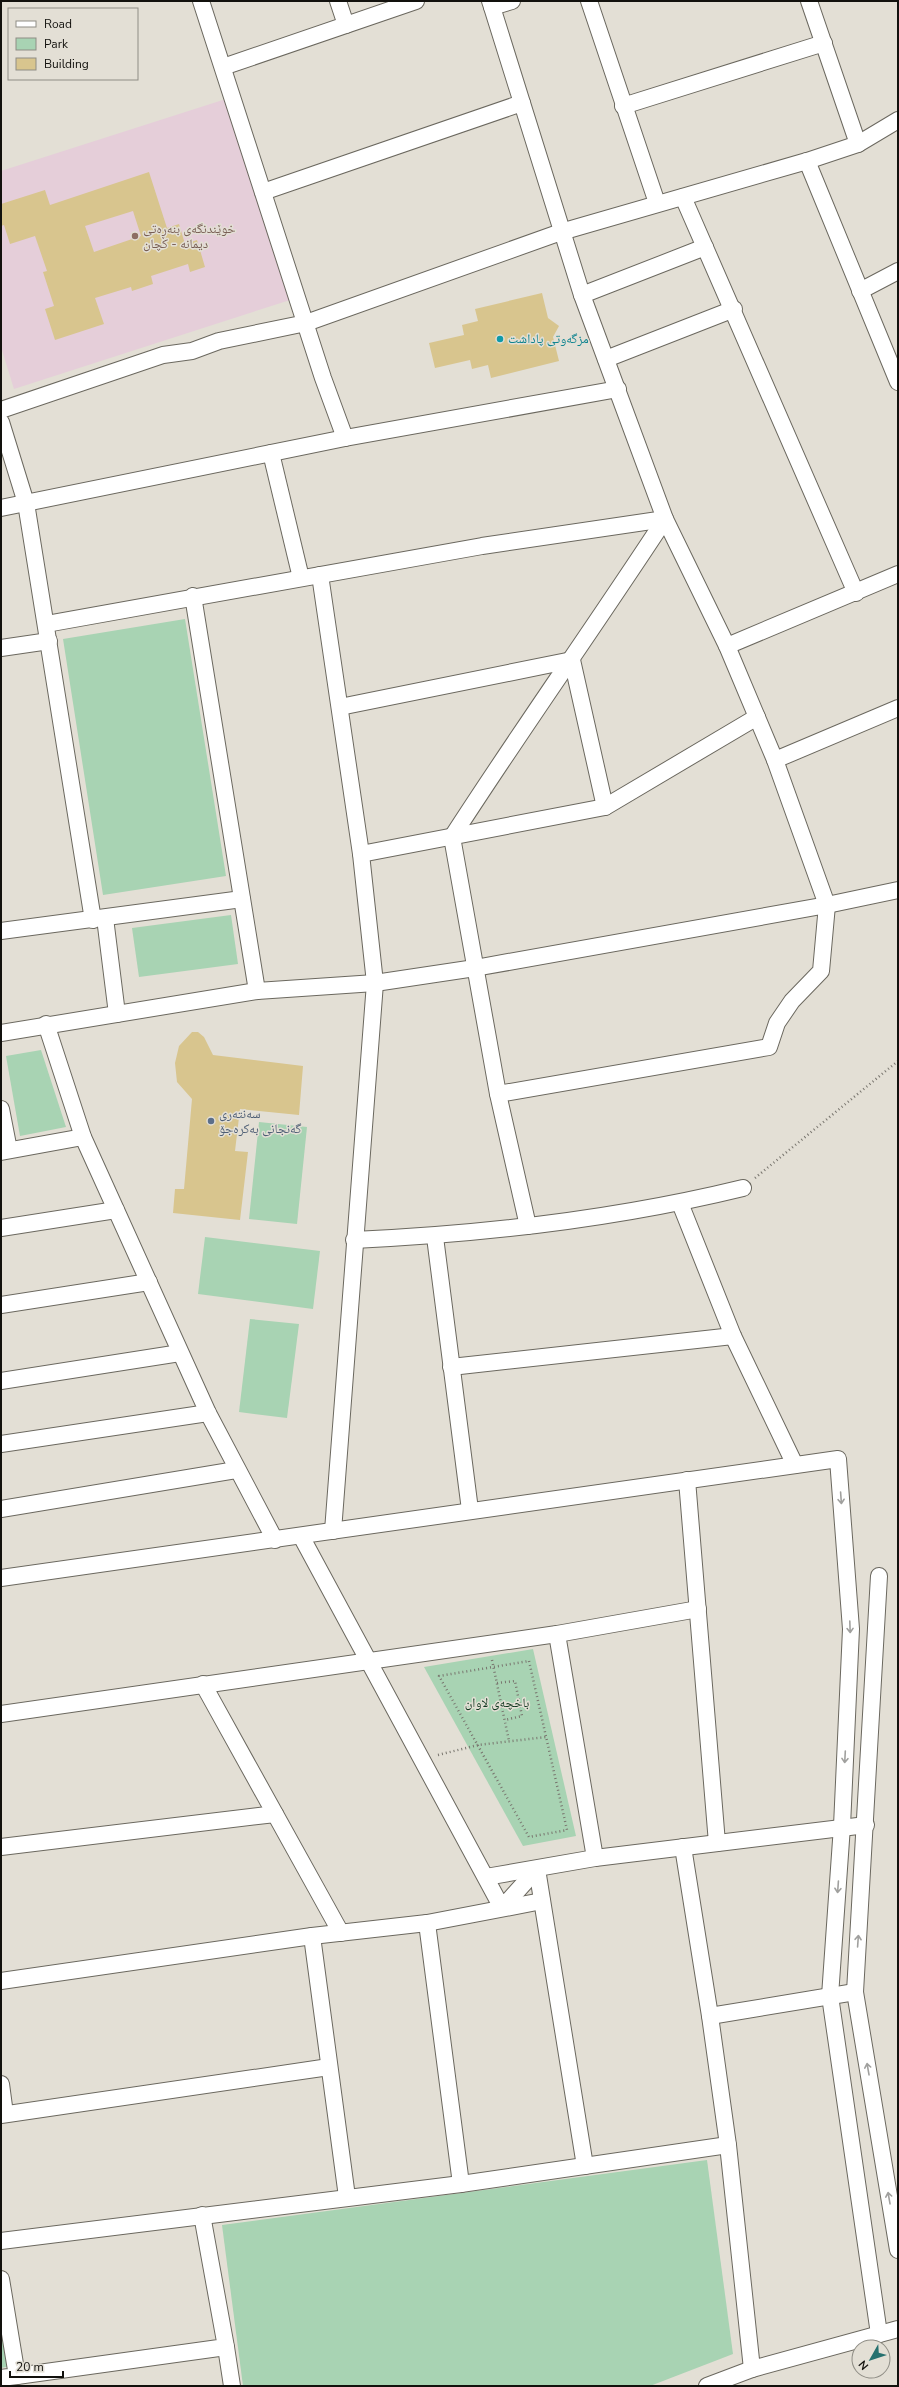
<svg xmlns="http://www.w3.org/2000/svg" width="899" height="2387" viewBox="0 0 899 2387" font-family="'Nunito Sans','Noto Naskh Arabic',sans-serif">
<style>
.education{fill:#e5ced9}
.green{fill:#a8d3b3}
.building{fill:#d8c58e;fill-rule:evenodd}
.lines{fill:none;stroke-linecap:round;stroke-linejoin:round}
.minor-casing{stroke:#6b685f;stroke-width:18}
.path{stroke:#78756e;stroke-width:2.5;stroke-dasharray:1 3;stroke-linecap:butt}
.minor{stroke:#fff;stroke-width:16}
.oneway{stroke:#a0a09e}
.education-dot{fill:#8d6e63;stroke:#e3dfd5;stroke-width:1.5}
.culture-dot{fill:#0f9aa8;stroke:#e3dfd5;stroke-width:1.5}
.service-dot{fill:#5c6f8a;stroke:#e3dfd5;stroke-width:1.5}
.labels{text-anchor:middle;dominant-baseline:central;stroke-width:3;stroke-linejoin:round;paint-order:stroke}
.education-label{font-size:13px;fill:#785e54;stroke:#e3dfd5;text-anchor:start}
.culture-label{font-size:13px;fill:#0d838f;stroke:#e3dfd5;text-anchor:start}
.service-label{font-size:13px;fill:#4e5e75;stroke:#e3dfd5;text-anchor:start}
.park-label{font-size:13px;fill:#113920;stroke:#e3dfd5}
</style>
<rect width="100%" height="100%" fill="#e3dfd5"/>
<path class="education" d="M 226,99 L 290,300 L 14,389 L 1,347 L 1,171 Z"/>
<g class="green">
<path d="M 185,619 L 226,876 L 103,895 L 63,639 Z"/>
<path d="M 231,915 L 238,964 L 139,977 L 132,928 Z"/>
<path d="M 41,1050 L 66,1127 L 20,1136 L 6,1056 Z"/>
<path d="M 259,1122 L 307,1127 L 297,1224 L 249,1219 Z"/>
<path d="M 205,1237 L 320,1251 L 313,1309 L 198,1294 Z"/>
<path d="M 250,1319 L 299,1324 L 287,1418 L 239,1412 Z"/>
<path d="M 533,1649 L 576,1836 L 523,1846 L 424,1667 Z"/>
<path d="M 707,2160 L 733,2354 L 650,2386 L 243,2386 L 222,2225 Z"/>
<path d="M 1,2296 L 11,2366 L 1,2368 Z"/>
</g>
<g class="building">
<path d="M 149,172 L 167,228 L 179,224 L 185,244 L 197,240 L 205,267 L 190,272 L 188,264 L 151,276 L 153,284 L 132,291 L 131,287 L 95,298 L 104,324 L 55,340 L 45,309 L 54,306 L 43,272 L 47,271 L 35,236 L 10,244 L 4,225 L 1,226 L 1,204 L 45,190 L 50,205 ZM 133,211 L 141,236 L 94,252 L 85,226 Z"/>
<path d="M 542,293 L 548,318 L 559,326 L 553,337 L 559,361 L 491,378 L 488,365 L 472,369 L 470,360 L 435,368 L 429,343 L 464,335 L 462,325 L 478,321 L 475,309 Z"/>
<path d="M 192,1032 L 198,1032 L 204,1037 L 213,1055 L 303,1066 L 299,1115 L 240,1109 L 235,1151 L 248,1152 L 240,1220 L 173,1213 L 175,1189 L 184,1189 L 192,1099 L 177,1082 L 175,1063 L 179,1046 Z"/>
</g>
<g class="lines">
<g class="minor-casing">
<g id="minor">
<path d="M 201,1 L 323,378 L 345,438"/>
<path d="M 338,1 L 346,25"/>
<path d="M 490,1 L 492,7 L 512,1"/>
<path d="M 589,1 L 657,203"/>
<path d="M 809,1 L 858,144"/>
<path d="M 492,7 L 582,295 L 665,519 C 595,626 521,730 452,837 L 498,1094 L 528,1226"/>
<path d="M 223,67 L 416,1"/>
<path d="M 623,106 L 824,43"/>
<path d="M 807,161 L 898,382"/>
<path d="M 263,192 L 522,103"/>
<path d="M 683,197 L 856,593"/>
<path d="M 860,291 L 898,271"/>
<path d="M 582,295 L 705,247"/>
<path d="M 606,359 L 734,309"/>
<path d="M 1,410 L 163,355 L 192,351 L 219,341 L 306,323 L 561,232 L 807,161 L 858,144 L 898,120"/>
<path d="M 1,422 L 26,503 L 93,920"/>
<path d="M 271,453 L 301,578"/>
<path d="M 1,508 L 345,438 L 618,389"/>
<path d="M 320,575 L 361,854 L 375,983 L 333,1531"/>
<path d="M 193,596 L 257,991"/>
<path d="M 46,624 L 482,546 L 665,519 L 727,646 L 775,760 L 827,905 L 821,971 L 792,1001 L 777,1023 L 769,1047 L 498,1094"/>
<path d="M 727,646 L 898,574"/>
<path d="M 1,648 L 49,641"/>
<path d="M 340,707 L 572,660 L 605,807"/>
<path d="M 775,760 L 898,708"/>
<path d="M 361,854 L 605,807 L 757,717"/>
<path d="M 105,918 L 117,1014"/>
<path d="M 1,931 L 242,899"/>
<path d="M 46,1024 L 83,1137 L 208,1413 L 275,1540"/>
<path d="M 1,1033 L 257,991 L 375,983 L 475,968 L 827,905 L 898,890"/>
<path d="M 1,1109 L 9,1150"/>
<path d="M 1,1152 L 83,1137"/>
<path d="M 680,1203 L 733,1336 L 795,1465"/>
<path d="M 1,1228 L 116,1210"/>
<path d="M 435,1237 L 470,1510"/>
<path d="M 354,1240 C 485,1234 616,1219 743,1188"/>
<path d="M 1,1305 L 149,1282"/>
<path d="M 451,1367 L 733,1336"/>
<path d="M 1,1381 L 180,1353"/>
<path d="M 1,1444 L 208,1413"/>
<path d="M 687,1480 L 717,1843"/>
<path d="M 1,1509 L 236,1470"/>
<path d="M 301,1536 L 502,1908 L 537,1869"/>
<path d="M 879,1576 L 855,1992 L 898,2250"/>
<path d="M 1,1578 L 838,1459 L 851,1629 L 842,1826 L 830,1996 L 879,2334"/>
<path d="M 557,1634 L 595,1858"/>
<path d="M 203,1684 L 341,1933"/>
<path d="M 1,1714 L 557,1634 L 698,1609"/>
<path d="M 1,1847 L 275,1814"/>
<path d="M 683,1847 L 710,2016 L 728,2145 L 752,2369 L 898,2329"/>
<path d="M 537,1869 L 585,2166"/>
<path d="M 486,1877 L 595,1858 L 866,1825"/>
<path d="M 427,1923 L 461,2184"/>
<path d="M 312,1936 L 347,2197"/>
<path d="M 1,1981 L 312,1936 L 427,1923 L 542,1901"/>
<path d="M 710,2016 L 855,1992"/>
<path d="M 1,2084 L 5,2114"/>
<path d="M 1,2115 L 329,2067"/>
<path d="M 1,2241 L 461,2184 L 728,2145"/>
<path d="M 1,2279 L 17,2376 L 1,2378"/>
<path d="M 226,2347 L 232,2386"/>
<path d="M 17,2376 L 226,2347 L 202,2215"/>
<path d="M 707,2386 L 752,2369"/>
</g>
</g>
<g class="path">
<path d="M 755,1178 L 898,1061"/>
<path d="M 492,1660 L 509,1741"/>
<path d="M 529,1661 L 567,1830 L 529,1837 L 439,1676 Z"/>
<path d="M 497,1683 L 515,1681 L 522,1716 L 505,1720"/>
<path d="M 438,1755 L 478,1745 L 546,1737"/>
</g>
<use href="#minor" class="minor"/>
</g>
<defs><path id="oneway-shaft" d="M-6 0H5M1.5-3L5.5 0L1.5 3" fill="none" stroke-width="1.6" stroke-linecap="round" stroke-linejoin="round"/></defs>
<g class="oneway">
<use href="#oneway-shaft" transform="translate(841 1498) rotate(86)"/>
<use href="#oneway-shaft" transform="translate(850 1627) rotate(88)"/>
<use href="#oneway-shaft" transform="translate(845 1757) rotate(93)"/>
<use href="#oneway-shaft" transform="translate(838 1887) rotate(94)"/>
<use href="#oneway-shaft" transform="translate(858 1941) rotate(-86)"/>
<use href="#oneway-shaft" transform="translate(868 2069) rotate(-100)"/>
<use href="#oneway-shaft" transform="translate(889 2198) rotate(-100)"/>
</g>
<circle class="education-dot" cx="135" cy="236" r="4"/>
<circle class="culture-dot" cx="500" cy="339" r="4"/>
<circle class="service-dot" cx="211" cy="1121" r="4"/>
<g class="labels">
<g class="education-label">
<text x="143" y="229">خوێندنگەی بنەڕەتی<tspan x="143" dy="15">دیمانە - کچان</tspan></text>
</g>
<g class="culture-label">
<text x="508" y="339">مزگەوتی پاداشت</text>
</g>
<g class="service-label">
<text x="219" y="1114">سەنتەری<tspan x="219" dy="15">گەنجانی بەکرەجۆ</tspan></text>
</g>
<g class="park-label">
<text x="497" y="1703">باخچەی لاوان</text>
</g>
</g>
<rect width="899" height="2387" fill="none" stroke="#12110d" stroke-width="4"/>
<rect x="8" y="8" width="130" height="72" fill="#e3dfd5" stroke="#8f8d85"/>
<rect x="16" y="21" width="20" height="6" fill="#ffffff" stroke="#8f8d85"/>
<text x="44" y="28" font-size="12" fill="#12110d">Road</text>
<rect x="16" y="38" width="20" height="12" fill="#a8d3b3" stroke="#8f8d85"/>
<text x="44" y="48" font-size="12" fill="#12110d">Park</text>
<rect x="16" y="58" width="20" height="12" fill="#d8c58e" stroke="#8f8d85"/>
<text x="44" y="68" font-size="12" fill="#12110d">Building</text>
<g transform="translate(871 2359) rotate(231)"><circle r="19" fill="#e3dfd5" stroke="#8f8d85"/>
<path d="M0-3L7 15L0 10L-7 15Z" fill="#26716f"/>
<text y="-6" font-size="11" font-weight="bold" text-anchor="middle" fill="#12110d">N</text>
</g>
<path d="M10 2371v6h53v-6" fill="none" stroke="#12110d" stroke-width="2"/>
<text x="16" y="2371" font-size="12" fill="#12110d" stroke="#e3dfd5" stroke-width="3" paint-order="stroke">20 m</text>
</svg>
